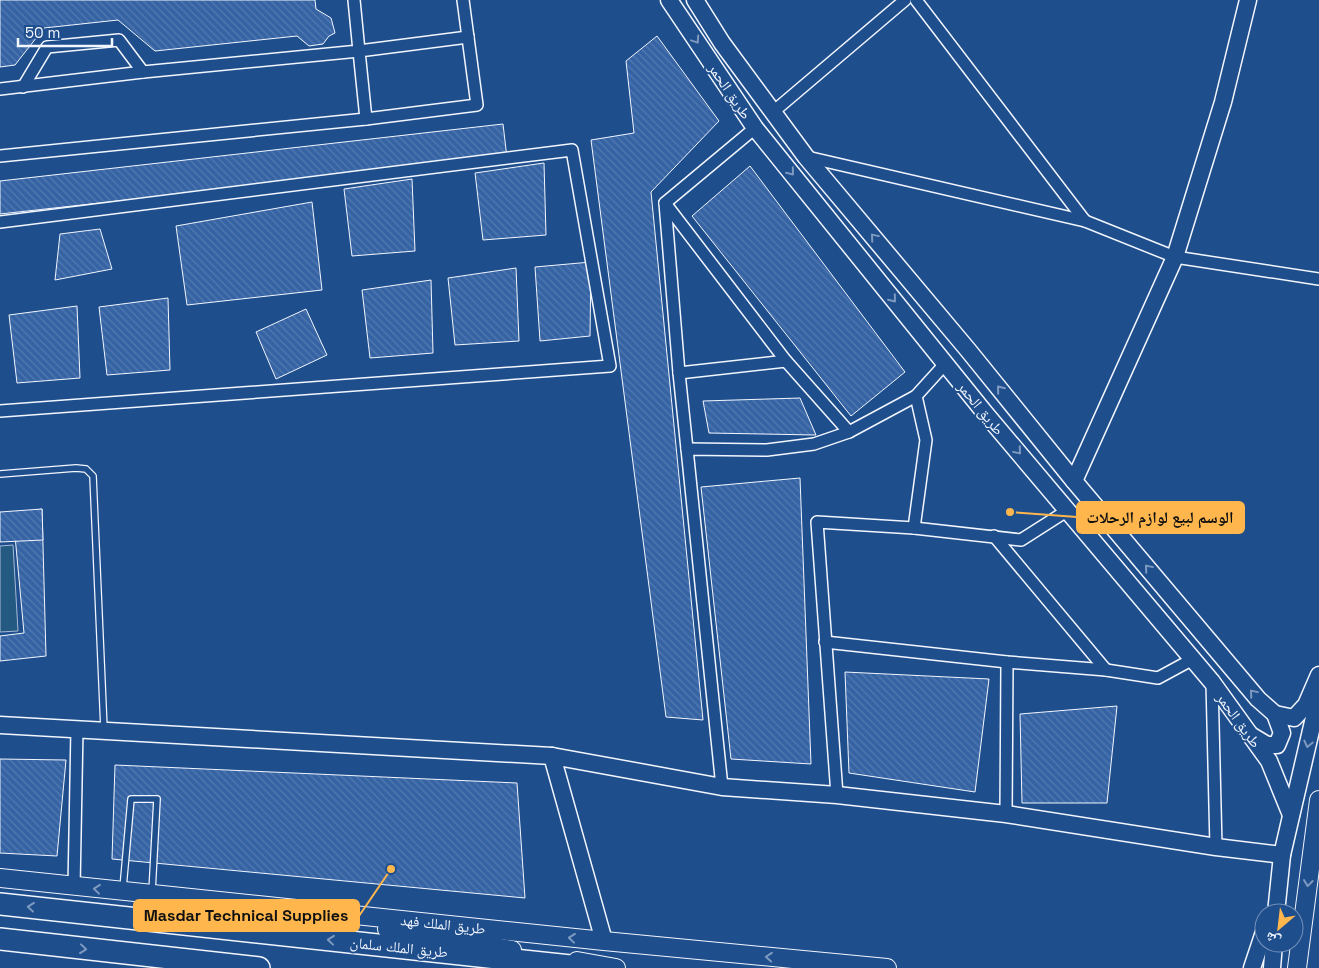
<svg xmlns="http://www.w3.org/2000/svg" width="1319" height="968" viewBox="0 0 1319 968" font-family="'Space Grotesk','Noto Naskh Arabic',sans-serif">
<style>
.green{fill:#245a82;stroke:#a8bbd7}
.building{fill:url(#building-back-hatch);stroke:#f2f6ff}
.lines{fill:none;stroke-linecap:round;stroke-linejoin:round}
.lane-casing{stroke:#f2f6ff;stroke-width:8}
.street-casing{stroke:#f2f6ff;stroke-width:14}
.secondary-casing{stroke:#f2f6ff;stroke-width:19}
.primary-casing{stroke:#f2f6ff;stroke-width:20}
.highway-casing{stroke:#f2f6ff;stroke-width:24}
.lane{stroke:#1f4e8c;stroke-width:5.5}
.street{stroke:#1f4e8c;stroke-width:11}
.secondary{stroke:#1f4e8c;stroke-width:16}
.primary{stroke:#1f4e8c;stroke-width:18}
.highway{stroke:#1f4e8c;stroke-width:21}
.oneway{stroke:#7e9ac0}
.labels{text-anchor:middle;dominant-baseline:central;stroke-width:4;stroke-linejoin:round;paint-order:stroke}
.street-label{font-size:15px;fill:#f2f6ff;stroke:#1f4e8c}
.leader{fill:none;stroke:#ffb74d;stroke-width:2}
.callout-dot{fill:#ffb74d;stroke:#1f4e8c;stroke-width:2}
.callout{fill:#ffb74d;stroke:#ffb74d;stroke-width:2}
.callout-label{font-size:16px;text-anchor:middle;font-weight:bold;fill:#111}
</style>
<defs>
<pattern id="building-back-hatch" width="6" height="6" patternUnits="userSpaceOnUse" patternTransform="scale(1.25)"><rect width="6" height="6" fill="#3563a3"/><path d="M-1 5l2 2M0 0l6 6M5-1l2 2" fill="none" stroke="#537ab1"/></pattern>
</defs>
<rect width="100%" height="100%" fill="#1f4e8c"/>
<path class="green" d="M 13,545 L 18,631 L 0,632 L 0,546 Z"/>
<g class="building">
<path d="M 0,0 L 315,0 L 316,9 L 331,18 L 335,33 L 329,36 L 323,44 L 309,46 L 297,36 L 155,51 L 118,20 L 44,28 L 15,65 L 0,67 Z"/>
<path d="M 657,36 L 719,121 L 651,192 L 703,720 L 666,717 L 591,140 L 634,133 L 626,61 Z"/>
<path d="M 503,124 L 507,158 L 0,214 L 0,181 Z"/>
<path d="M 544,163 L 546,235 L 483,240 L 475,173 Z"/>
<path d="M 750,166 L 905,372 L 851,416 L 692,216 Z"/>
<path d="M 412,179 L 415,251 L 352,256 L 344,189 Z"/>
<path d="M 312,202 L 322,290 L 187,305 L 176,226 Z"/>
<path d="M 100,229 L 112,269 L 55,280 L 60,234 Z"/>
<path d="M 591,262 L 590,336 L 540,341 L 535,267 Z"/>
<path d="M 516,268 L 519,341 L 455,345 L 448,278 Z"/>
<path d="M 431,280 L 433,353 L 370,358 L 362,290 Z"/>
<path d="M 168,298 L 170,370 L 107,375 L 99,307 Z"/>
<path d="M 77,306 L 80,378 L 17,383 L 9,315 Z"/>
<path d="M 306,309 L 327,355 L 276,379 L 256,332 Z"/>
<path d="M 800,398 L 816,435 L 709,433 L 703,401 Z"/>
<path d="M 800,478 L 811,764 L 731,759 L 701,487 Z"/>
<path d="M 42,509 L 46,656 L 0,661 L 0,636 L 24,633 L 13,514 Z"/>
<path d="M 42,509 L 43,540 L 0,542 L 0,512 Z"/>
<path d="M 845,672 L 989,679 L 975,792 L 849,773 Z"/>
<path d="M 1117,706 L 1107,803 L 1022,803 L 1020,714 Z"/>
<path d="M 0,759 L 66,760 L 57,856 L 0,853 Z"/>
<path d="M 115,765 L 517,783 L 525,898 L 112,859 Z"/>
</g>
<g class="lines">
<g class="lane-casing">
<g id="lane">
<path d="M 0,474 L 76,468 L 86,469 L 93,476 L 104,729"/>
<path d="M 123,888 L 131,799 L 157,799 L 152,892"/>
</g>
</g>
<g class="street-casing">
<g id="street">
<path d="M 916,0 L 1085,221"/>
<path d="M 23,87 L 47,47 L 119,40 L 143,72"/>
<path d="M 0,89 L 143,72 L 359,51 L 354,0"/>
<path d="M 773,112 L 905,0"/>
<path d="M 366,119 L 359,51 L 468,37"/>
<path d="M 755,128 L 665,203 L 786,361 L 849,432"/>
<path d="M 0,156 L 366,119 L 477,105 L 463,0"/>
<path d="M 807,157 L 1085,221 L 1175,257 L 1319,279"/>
<path d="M 665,203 L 679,373 L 687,449"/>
<path d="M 0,222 L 572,150 L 610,366 L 0,411"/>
<path d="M 679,373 L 786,361"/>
<path d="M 914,528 L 926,440 L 916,396"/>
<path d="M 994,536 L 1106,670"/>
<path d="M 825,642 L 1007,662 L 1106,670 L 1158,678 L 1193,659"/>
<path d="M 1212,682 L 1216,847"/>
<path d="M 722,787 L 687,449 L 767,450 L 814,444 L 849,432 L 916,396 L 945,364"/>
<path d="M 837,795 L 817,522 L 914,528 L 1021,540 L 1068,510"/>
<path d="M 1006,814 L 1007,662"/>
<path d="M 74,887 L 77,729"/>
</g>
</g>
<g class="secondary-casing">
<g id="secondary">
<path d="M 669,0 L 755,128 L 985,413 L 1212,682 L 1269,761 L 1291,815"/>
<path d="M 695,0 L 722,43 L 806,157 L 968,350 L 1074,481 L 1258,699 L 1275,714 L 1294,718 L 1306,705 L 1319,675"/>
<path d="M 1074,481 L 1175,257 L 1223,102 L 1248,0"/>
<path d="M 0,725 L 552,756 L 604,941"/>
<path d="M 1252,736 L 1267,745 L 1277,745 L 1282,733 L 1275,714"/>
<path d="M 552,756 L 722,787 L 837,795 L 1006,814 L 1216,847 L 1282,855"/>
<path d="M 1276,913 L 1282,855 L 1319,696"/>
<path d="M 1252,968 L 1264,932"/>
<path d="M 1272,968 L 1274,943"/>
</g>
</g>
<g class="primary-casing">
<g id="primary">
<path d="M 0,878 L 604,941 L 887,968"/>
<path d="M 387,929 L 512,950"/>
<path d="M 577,961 L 616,968"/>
<path d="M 1297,968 L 1319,800"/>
</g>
</g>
<g class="highway-casing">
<g id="highway">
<path d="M 0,904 L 589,968"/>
<path d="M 0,939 L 259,968"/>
</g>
</g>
<use href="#lane" class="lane"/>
<use href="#street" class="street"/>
<use href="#secondary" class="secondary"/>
<use href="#primary" class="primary"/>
<use href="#highway" class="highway"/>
</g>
<defs><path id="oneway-chevron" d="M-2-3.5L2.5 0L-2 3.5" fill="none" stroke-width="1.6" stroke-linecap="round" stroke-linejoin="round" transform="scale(1.25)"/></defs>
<g class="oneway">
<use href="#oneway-chevron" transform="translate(696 40) rotate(56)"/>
<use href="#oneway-chevron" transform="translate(791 172) rotate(51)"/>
<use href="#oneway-chevron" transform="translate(874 237) rotate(-130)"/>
<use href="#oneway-chevron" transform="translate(893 299) rotate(51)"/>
<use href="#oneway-chevron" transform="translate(1000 389) rotate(-129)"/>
<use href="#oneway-chevron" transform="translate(1018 451) rotate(50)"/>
<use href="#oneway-chevron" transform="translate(1148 568) rotate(-130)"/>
<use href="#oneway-chevron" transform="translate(1253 693) rotate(-130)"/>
<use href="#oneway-chevron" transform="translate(1308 744) rotate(103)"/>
<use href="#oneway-chevron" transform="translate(1308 883) rotate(97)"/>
<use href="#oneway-chevron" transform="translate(97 889) rotate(-174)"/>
<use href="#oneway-chevron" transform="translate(31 907) rotate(-174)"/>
<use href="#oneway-chevron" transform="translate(572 938) rotate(-174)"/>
<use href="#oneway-chevron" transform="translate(331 940) rotate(-174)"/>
<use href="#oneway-chevron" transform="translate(83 949) rotate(6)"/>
<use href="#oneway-chevron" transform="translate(769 957) rotate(-175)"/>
</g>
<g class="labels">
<g class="street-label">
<text transform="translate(730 91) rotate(56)">طريق الحمر</text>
<text transform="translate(981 408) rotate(51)">طريق الحمر</text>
<text transform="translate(1239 720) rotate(54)">طريق الحمر</text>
<text transform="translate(443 924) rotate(6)">طريق الملك فهد</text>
<text transform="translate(399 947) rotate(6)">طريق الملك سلمان</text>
</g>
</g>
<path class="leader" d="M1010 512L1077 517M391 869L359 916"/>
<g class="callout-dot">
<circle cx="1010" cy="512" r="5"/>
<circle cx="391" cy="869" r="5"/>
</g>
<g class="callout">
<rect x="1077" y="502" width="167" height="31" rx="5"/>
<rect x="134" y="900" width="225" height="31" rx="5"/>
</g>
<g class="callout-label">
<text x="1160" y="523">الوسم لبيع لوازم الرحلات</text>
<text x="246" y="921">Masdar Technical Supplies</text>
</g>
<g transform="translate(1279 928) rotate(208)"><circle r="24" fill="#1f4e8c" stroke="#7391ba"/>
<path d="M0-4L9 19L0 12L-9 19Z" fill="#ffb74d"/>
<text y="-8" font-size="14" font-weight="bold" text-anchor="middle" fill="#f2f6ff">ش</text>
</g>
<path d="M18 38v8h94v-8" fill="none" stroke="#f2f6ff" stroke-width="2.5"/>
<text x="25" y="38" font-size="15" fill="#f2f6ff" stroke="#1f4e8c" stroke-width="4" paint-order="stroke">50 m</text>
</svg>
